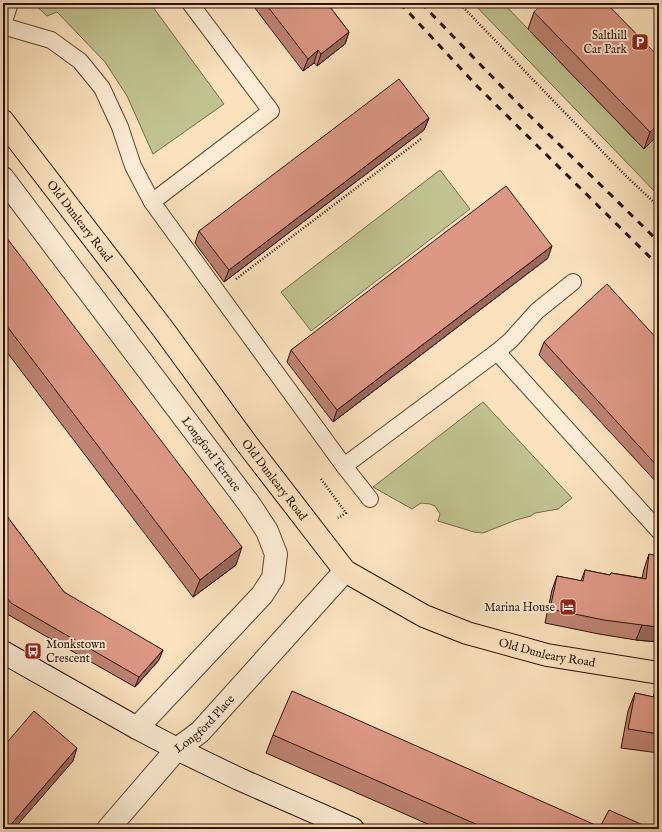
<svg xmlns="http://www.w3.org/2000/svg" width="662" height="832" viewBox="0 0 662 832" font-family="'IM FELL English',serif">
<style>
.green{fill:#c0c390;stroke:#76694a}
.lines{fill:none;stroke-linecap:round;stroke-linejoin:round}
.lane-casing{stroke:#614433;stroke-width:18}
.street-casing{stroke:#614433;stroke-width:24}
.secondary-casing{stroke:#2d0f05;stroke-width:24}
.highway-casing{stroke:#2d0f05;stroke-width:24}
.path{stroke:#2d0f05;stroke-width:2.5;stroke-dasharray:1 2;stroke-linecap:butt}
.lane{stroke:#fdedd5;stroke-width:16}
.street{stroke:#fdedd5;stroke-width:22}
.secondary{stroke:#fdedd5;stroke-width:22}
.highway{stroke:#fce3be;stroke-width:22}
.rail{stroke:#2d0f05;stroke-width:3;stroke-dasharray:7 7;stroke-linecap:butt}
.wall{fill:#be8372;stroke:#2d0f05}
.shaded-wall{fill:#9b6a5d;stroke:#2d0f05}
.building{fill:#dd9885;stroke:#2d0f05}
.labels{text-anchor:middle;dominant-baseline:central;stroke-width:4;stroke-linejoin:round;paint-order:stroke}
.poi-label{font-size:12px;fill:#2d0f05;stroke:#fdedd5;text-anchor:end}
.street-label{font-size:12px;fill:#2d0f05;stroke:#fdedd5}
</style>
<rect width="100%" height="100%" fill="#fce3be"/>
<filter id="stains"><feTurbulence type="fractalNoise" baseFrequency=".005" numOctaves="4"/><feColorMatrix values="0 0 0 0 .2 0 0 0 0 .09 0 0 0 0 .02 0 0 0 .5 -.17"/></filter>
<radialGradient id="worn" r=".72"><stop offset=".6" stop-color="#630" stop-opacity="0"/><stop offset="1" stop-color="#630" stop-opacity=".3"/></radialGradient>
<g class="green">
<path d="M 33,3 L 150,3 L 224,104 L 153,154 L 127,96 L 105,62 L 57,12 L 47,16 Z"/>
<path d="M 473,3 L 503,3 L 644,149 L 659,134 L 659,196 Z"/>
<path d="M 440,170 L 470,209 L 311,331 L 281,292 Z"/>
<path d="M 483,402 L 572,498 L 558,509 L 535,513 L 531,516 L 516,520 L 483,533 L 474,532 L 438,521 L 440,514 L 435,506 L 430,504 L 421,503 L 412,509 L 373,487 Z"/>
</g>
<g class="lines">
<g class="lane-casing">
<g id="lane">
<path d="M 3,24 L 10,3"/>
<path d="M 3,26 L 51,40 L 80,61 L 102,88 L 120,127 L 133,166 L 152,202 L 344,466 L 370,499"/>
<path d="M 152,202 L 271,111 L 190,3"/>
<path d="M 497,352 L 659,531"/>
<path d="M 344,466 L 497,352 L 511,340 L 537,311 L 573,282"/>
</g>
</g>
<g class="street-casing">
<g id="street">
<path id="s1" d="M 3,178 L 250,505 L 267,531 L 276,554 L 273,578 L 262,595 L 137,728"/>
<path id="s2" d="M 108,829 L 177,749 L 200,732 L 345,571"/>
</g>
</g>
<g class="secondary-casing">
<path id="secondary" d="M 3,652 L 137,728 L 177,749 L 239,779 L 353,829"/>
</g>
<g class="highway-casing">
<g id="highway">
<path id="s3" d="M 3,121 L 163,329 L 247,444 L 345,571 L 424,616 L 467,633 L 547,655 L 659,673"/>
</g>
</g>
<g class="path">
<path d="M 459,3 L 626,176 L 659,207"/>
<path d="M 236,279 L 421,139"/>
<path d="M 321,479 L 346,513 L 338,518"/>
</g>
<use href="#lane" class="lane"/>
<use href="#street" class="street"/>
<use href="#secondary" class="secondary"/>
<use href="#highway" class="highway"/>
<g class="rail">
<path d="M 400,3 L 476,85 L 659,266"/>
<path d="M 421,3 L 529,115 L 659,242"/>
</g>
</g>
<g class="wall">
<path d="M 251,3 L 327,3 L 349,32 L 345,44 L 317,66 L 314,63 L 303,71 Z"/>
<path d="M 534,12 L 659,134 L 644,149 L 528,29 Z"/>
<path d="M 429,118 L 424,130 L 224,282 L 195,243 L 199,231 Z"/>
<path d="M 3,233 L 236,565 L 193,597 L 3,347 Z"/>
<path d="M 548,258 L 333,422 L 287,362 L 291,350 Z"/>
<path d="M 659,341 L 659,485 L 539,355 L 544,342 Z"/>
<path d="M 3,511 L 64,592 L 159,660 L 135,687 L 7,614 L 3,609 Z"/>
<path d="M 649,554 L 659,642 L 636,640 L 599,634 L 545,623 L 552,590 L 557,576 L 581,581 L 585,570 L 610,575 L 611,573 L 642,578 L 644,569 Z"/>
<path d="M 656,688 L 659,688 L 659,753 L 621,748 L 628,711 L 635,693 L 653,697 Z"/>
<path d="M 273,735 L 600,827 L 652,829 L 439,829 L 266,753 Z"/>
</g>
<g class="shaded-wall">
<path d="M 349,32 L 345,44 L 317,66 L 321,54 Z"/>
<path d="M 318,50 L 314,63 L 303,71 L 308,59 Z"/>
<path d="M 429,118 L 424,130 L 224,282 L 229,270 Z"/>
<path d="M 659,123 L 659,134 L 644,149 L 650,132 Z"/>
<path d="M 552,246 L 548,258 L 333,422 L 337,410 Z"/>
<path d="M 242,547 L 236,565 L 193,597 L 200,580 Z"/>
<path d="M 642,625 L 659,627 L 659,642 L 636,640 Z"/>
<path d="M 163,650 L 159,660 L 135,687 L 139,677 Z"/>
<path d="M 77,748 L 73,761 L 14,829 L 7,829 Z"/>
</g>
<g class="building">
<path d="M 265,3 L 327,3 L 349,32 L 321,54 L 318,50 L 308,59 Z"/>
<path d="M 543,3 L 606,3 L 659,57 L 659,123 L 650,132 L 534,12 Z"/>
<path d="M 399,79 L 429,118 L 229,270 L 199,231 Z"/>
<path d="M 506,186 L 552,246 L 337,410 L 291,350 Z"/>
<path d="M 3,233 L 242,547 L 200,580 L 3,321 Z"/>
<path d="M 607,284 L 659,341 L 659,468 L 544,342 Z"/>
<path d="M 3,511 L 64,592 L 163,650 L 139,677 L 11,603 L 3,593 Z"/>
<path d="M 649,554 L 659,556 L 659,627 L 642,625 L 604,620 L 550,609 L 557,576 L 583,581 L 585,570 L 610,575 L 611,573 L 646,579 Z"/>
<path d="M 656,688 L 659,688 L 659,734 L 628,729 L 635,693 L 654,697 Z"/>
<path d="M 292,691 L 600,827 L 609,810 L 652,829 L 487,829 L 273,735 Z"/>
<path d="M 34,711 L 77,748 L 7,829 L 3,829 L 3,747 Z"/>
<path d="M 168,827 L 172,829 L 166,829 Z"/>
</g>
<defs>
<g id="parking-square" transform="scale(0.9)"><rect x="-9" y="-9" width="18" height="18" rx="4" fill="#8f2418" stroke="#fdedd5"/><path d="M-3.5-5.5H1a3.5 3.5 0 0 1 0 7H-1V5.5H-3.5ZM-1-3.4V-.6H.8a1.4 1.4 0 0 0 0-2.8Z" fill="#fff"/></g>
<g id="hotel-square" transform="scale(0.9)"><rect x="-9" y="-9" width="18" height="18" rx="4" fill="#8f2418" stroke="#fdedd5"/><path d="M-6-4.5h1.5V1H6V5H4.5V3h-9V5H-6ZM-4 0a1.8 1.8 0 1 1 3.6 0ZM.5 0V-2.5h3Q6-2.5 6 0Z" fill="#fff"/></g>
<g id="bus-square" transform="scale(0.9)"><rect x="-9" y="-9" width="18" height="18" rx="4" fill="#8f2418" stroke="#fdedd5"/><path d="M-5-6H5V4H4V6H2V4H-2V6H-4V4H-5ZM-3.5-4V0h7V-4ZM-3.5 1.2v1.5H-2V1.2ZM2 1.2v1.5H3.5V1.2Z" fill="#fff"/></g>
</defs>
<g fill-rule="evenodd">
<use href="#parking-square" x="640" y="42"/>
<use href="#hotel-square" x="568" y="607"/>
<use href="#bus-square" x="33" y="651"/>
</g>
<g class="labels">
<g class="poi-label">
<text x="627" y="35">Salthill<tspan x="627" dy="14">Car Park</tspan></text>
<text x="555" y="607">Marina House</text>
<text x="46" y="644" text-anchor="start">Monkstown<tspan x="46" dy="14">Crescent</tspan></text>
</g>
<g class="street-label">
<text stroke="none"><textPath href="#s3" startOffset="126">Old Dunleary Road</textPath></text>
<text stroke="none"><textPath href="#s1" startOffset="346">Longford Terrace</textPath></text>
<text stroke="none"><textPath href="#s3" startOffset="450">Old Dunleary Road</textPath></text>
<text stroke="none"><textPath href="#s3" startOffset="785">Old Dunleary Road</textPath></text>
<text stroke="none"><textPath href="#s2" startOffset="143">Longford Place</textPath></text>
</g>
</g>
<rect width="662" height="832" fill="none" stroke="#fce3be" stroke-width="16"/>
<rect x="4" y="4" width="654" height="824" fill="none" stroke="#2d0f05" stroke-width="2"/>
<rect x="8" y="8" width="646" height="816" fill="none" stroke="#2d0f05"/>
<rect width="100%" height="100%" filter="url(#stains)"/>
<rect width="100%" height="100%" fill="url(#worn)"/>
</svg>
